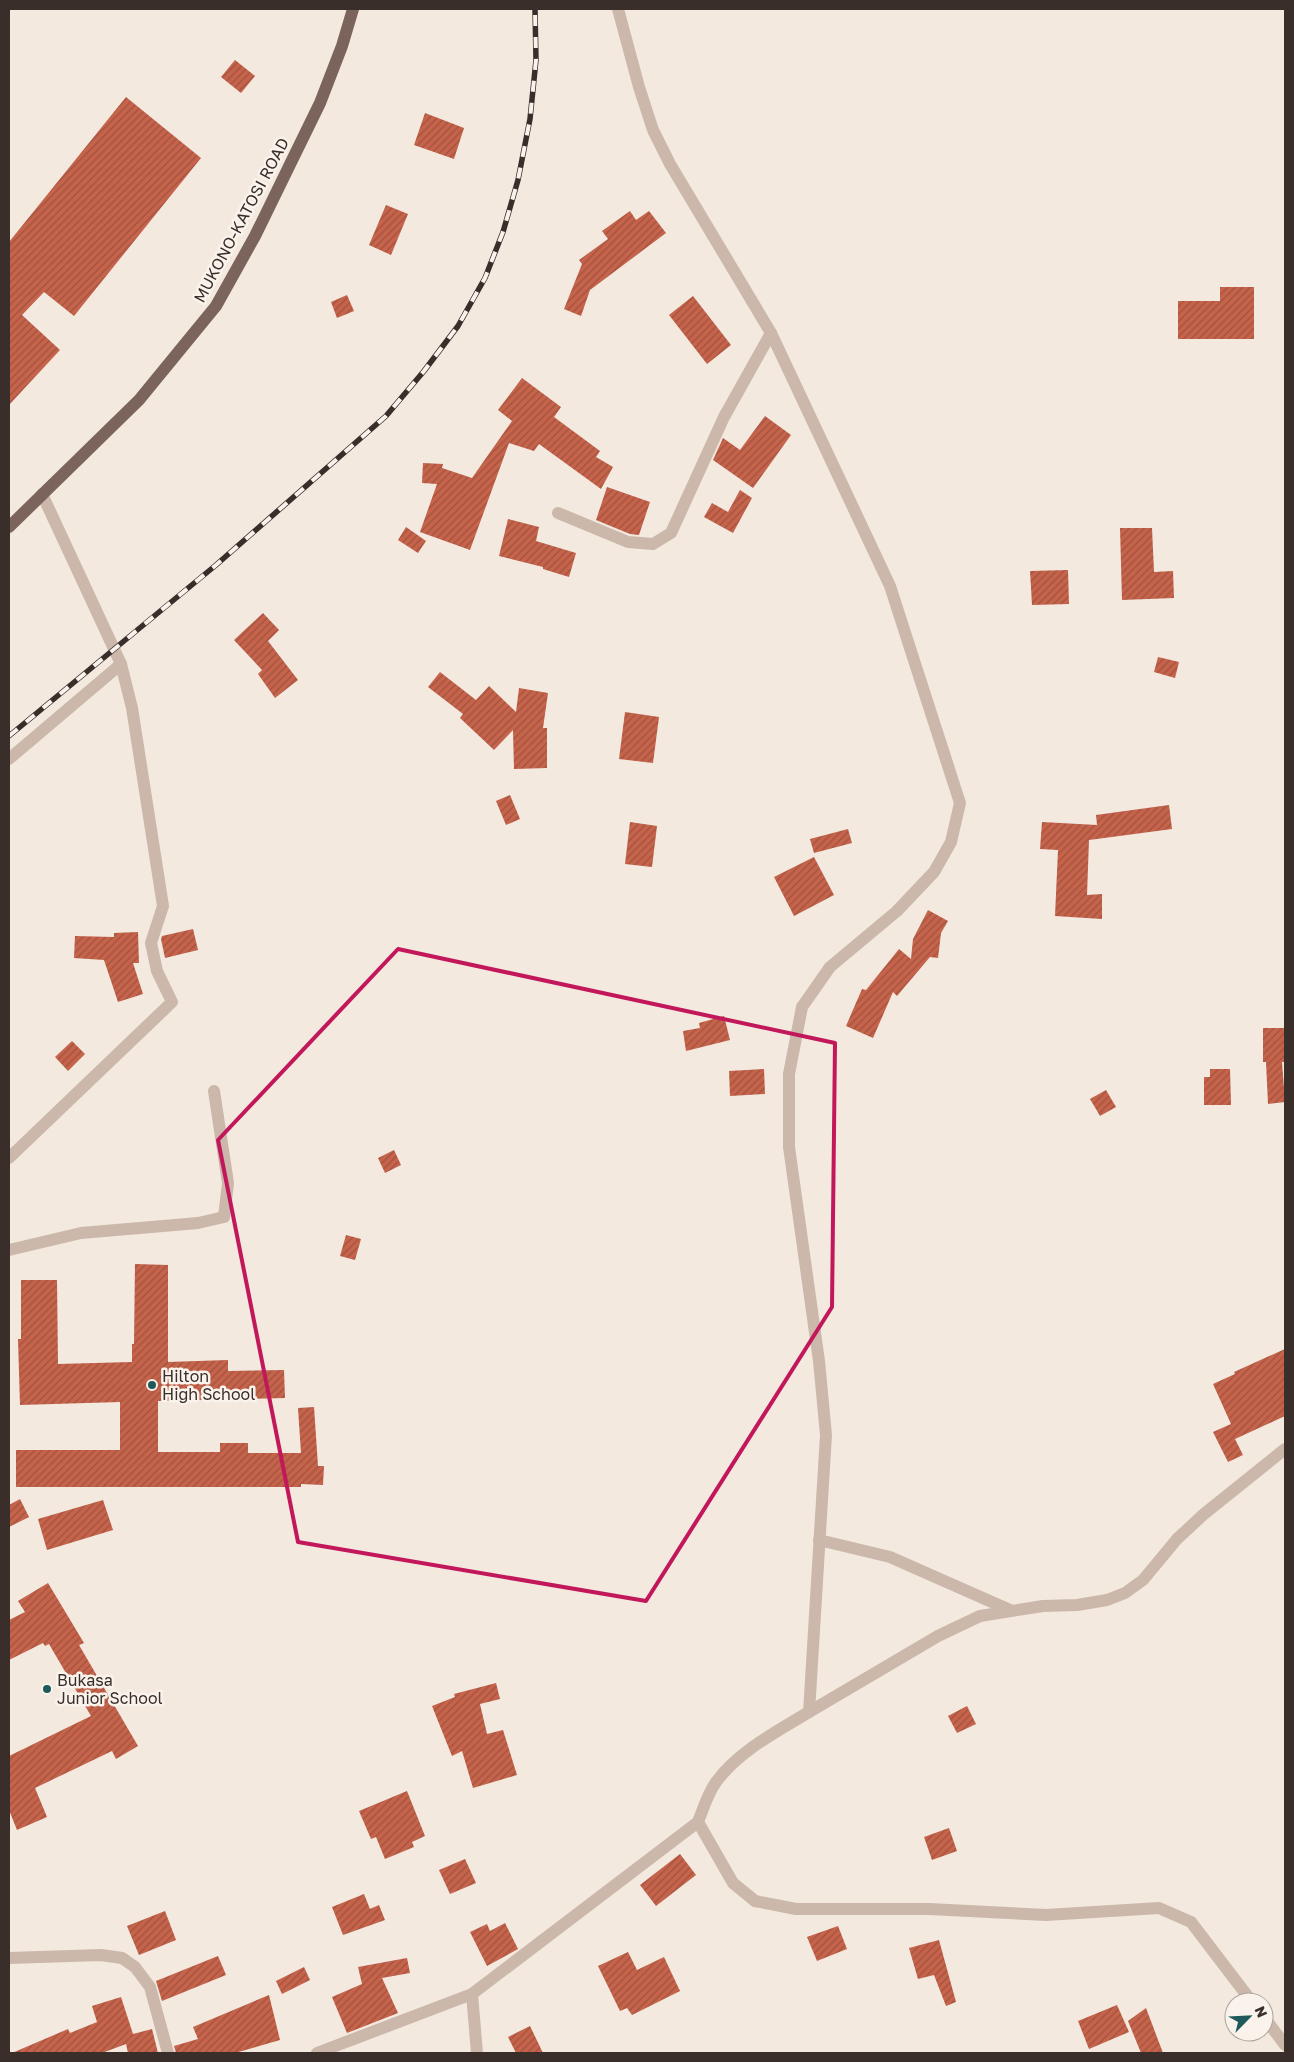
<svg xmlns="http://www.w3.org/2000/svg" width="1294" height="2062" viewBox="0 0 1294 2062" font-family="'Golos Text',sans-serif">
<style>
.building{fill:url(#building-hatch)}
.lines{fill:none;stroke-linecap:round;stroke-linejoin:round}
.minor{stroke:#cbb8ab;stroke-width:12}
.major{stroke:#7b645b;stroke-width:12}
.rail-casing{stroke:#392e2a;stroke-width:5.5}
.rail{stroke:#faf3ec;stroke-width:4;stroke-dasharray:11;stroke-linecap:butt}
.marked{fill:none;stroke:#c2185b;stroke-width:4;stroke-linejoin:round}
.poi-dot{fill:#1f595a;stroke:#faf3ec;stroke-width:2}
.labels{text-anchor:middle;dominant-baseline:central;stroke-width:5;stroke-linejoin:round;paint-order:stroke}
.street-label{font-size:16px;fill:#392e2a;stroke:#faf3ec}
.poi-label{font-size:16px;fill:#392e2a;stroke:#faf3ec;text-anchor:start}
</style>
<defs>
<pattern id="building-hatch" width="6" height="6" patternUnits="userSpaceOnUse" patternTransform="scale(1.25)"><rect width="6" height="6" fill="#c5634b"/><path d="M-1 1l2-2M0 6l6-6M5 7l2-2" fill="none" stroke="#a1523f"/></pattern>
</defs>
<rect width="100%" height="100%" fill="#f3e9df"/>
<g class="building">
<path d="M 235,60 L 255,76 L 241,93 L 221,77 Z"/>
<path d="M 126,97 L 201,158 L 74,316 L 44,292 L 22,315 L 60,350 L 9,405 L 9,242 Z"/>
<path d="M 425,113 L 464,128 L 454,159 L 414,145 Z"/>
<path d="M 386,205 L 408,214 L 391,255 L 369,245 Z"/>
<path d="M 630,211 L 636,220 L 649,211 L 666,233 L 590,290 L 581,316 L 564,309 L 582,264 L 579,260 L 608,239 L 602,231 Z"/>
<path d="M 1220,287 L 1254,287 L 1254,339 L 1178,339 L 1178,301 L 1220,301 Z"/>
<path d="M 347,295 L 354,311 L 337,318 L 331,302 Z"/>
<path d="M 693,296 L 731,345 L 707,364 L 669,315 Z"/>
<path d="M 522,378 L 561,407 L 554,417 L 600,451 L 596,457 L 613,467 L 601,489 L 539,444 L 534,451 L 509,443 L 470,550 L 420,532 L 437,484 L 422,483 L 423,463 L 443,464 L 442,468 L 472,478 L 512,421 L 498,410 Z"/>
<path d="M 765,416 L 791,435 L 753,488 L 713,460 L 723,438 L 740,450 Z"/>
<path d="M 607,487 L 650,502 L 639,535 L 630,534 L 596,520 Z"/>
<path d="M 740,490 L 752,498 L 733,533 L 704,517 L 712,503 L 728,512 Z"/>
<path d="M 508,519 L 539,527 L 536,541 L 576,553 L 569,577 L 543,569 L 543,567 L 499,556 Z"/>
<path d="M 406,527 L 426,541 L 418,553 L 398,540 Z"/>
<path d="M 1120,528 L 1152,528 L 1154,572 L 1173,571 L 1174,598 L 1122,600 Z"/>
<path d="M 1068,570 L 1069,604 L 1032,605 L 1030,571 Z"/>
<path d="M 263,613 L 279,630 L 268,641 L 298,680 L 275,698 L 258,674 L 262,670 L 234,640 Z"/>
<path d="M 1158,657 L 1179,662 L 1175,678 L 1154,672 Z"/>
<path d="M 440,672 L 476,700 L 489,686 L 516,712 L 519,688 L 548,693 L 543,728 L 547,728 L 547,768 L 514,769 L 513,730 L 494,750 L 460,718 L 463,714 L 428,687 Z"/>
<path d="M 625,712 L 659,717 L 653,763 L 619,759 Z"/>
<path d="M 510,795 L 520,819 L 506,825 L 496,801 Z"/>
<path d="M 1169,805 L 1172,829 L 1089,840 L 1087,895 L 1102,894 L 1102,919 L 1055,916 L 1058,850 L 1040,849 L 1042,822 L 1097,825 L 1096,815 Z"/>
<path d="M 630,822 L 657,826 L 652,867 L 625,864 Z"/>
<path d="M 848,829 L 852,843 L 814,853 L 810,839 Z"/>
<path d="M 814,857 L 834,895 L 794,916 L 774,877 Z"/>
<path d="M 928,910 L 948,921 L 941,933 L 938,958 L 930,957 L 897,996 L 893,992 L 873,1038 L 846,1026 L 862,989 L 866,990 L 899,949 L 911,959 L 913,939 Z"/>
<path d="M 193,929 L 198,950 L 165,958 L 161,939 L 162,936 Z"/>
<path d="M 138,932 L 139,963 L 133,963 L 143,994 L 118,1002 L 104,960 L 74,958 L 75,936 L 114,937 L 114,933 Z"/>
<path d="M 724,1016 L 730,1040 L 686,1051 L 683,1031 L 700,1028 L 699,1023 Z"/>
<path d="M 1263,1028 L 1284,1028 L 1285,1062 L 1282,1062 L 1285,1102 L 1268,1104 L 1266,1062 L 1263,1062 Z"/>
<path d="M 72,1041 L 85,1054 L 68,1071 L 55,1057 Z"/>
<path d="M 764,1069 L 765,1094 L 730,1096 L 729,1071 Z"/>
<path d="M 1210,1069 L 1230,1069 L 1231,1105 L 1204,1105 L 1204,1077 L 1210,1077 Z"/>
<path d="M 1106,1090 L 1116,1107 L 1100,1116 L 1090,1099 Z"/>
<path d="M 394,1150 L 401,1165 L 385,1173 L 378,1158 Z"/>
<path d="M 346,1235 L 361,1239 L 355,1260 L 340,1256 Z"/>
<path d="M 135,1264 L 168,1265 L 168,1362 L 228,1360 L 228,1371 L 284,1370 L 285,1398 L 158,1401 L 158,1452 L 220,1452 L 220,1443 L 248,1443 L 248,1453 L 301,1453 L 298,1408 L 314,1407 L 318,1466 L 324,1466 L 323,1485 L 301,1484 L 301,1487 L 16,1487 L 16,1450 L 120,1450 L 120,1402 L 20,1405 L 18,1339 L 21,1339 L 21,1280 L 57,1280 L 58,1364 L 132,1362 L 132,1344 L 134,1344 Z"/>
<path d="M 1285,1349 L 1285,1416 L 1235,1439 L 1243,1455 L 1228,1462 L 1213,1432 L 1231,1424 L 1213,1384 L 1235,1374 L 1234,1372 Z"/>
<path d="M 20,1499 L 29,1517 L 9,1527 L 9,1505 Z"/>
<path d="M 103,1500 L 113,1530 L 47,1550 L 38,1519 Z"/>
<path d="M 48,1583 L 84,1643 L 79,1645 L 138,1746 L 116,1759 L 112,1751 L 35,1788 L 47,1817 L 17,1830 L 9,1810 L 9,1756 L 91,1716 L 49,1644 L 45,1646 L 43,1643 L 9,1660 L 9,1620 L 25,1612 L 18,1601 Z"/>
<path d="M 496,1683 L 500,1699 L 480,1704 L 487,1734 L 503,1730 L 517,1775 L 473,1788 L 462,1751 L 452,1756 L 432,1706 L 455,1697 L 454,1694 Z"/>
<path d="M 967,1706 L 976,1724 L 957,1733 L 948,1716 Z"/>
<path d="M 407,1791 L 425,1836 L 412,1842 L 414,1847 L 385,1859 L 376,1837 L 371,1839 L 359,1811 Z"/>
<path d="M 949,1828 L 957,1851 L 932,1860 L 924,1837 Z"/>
<path d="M 680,1854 L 696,1875 L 656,1906 L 640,1885 Z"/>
<path d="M 465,1859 L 476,1883 L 450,1894 L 439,1870 Z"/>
<path d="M 364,1894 L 370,1909 L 379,1905 L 385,1920 L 343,1935 L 332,1907 Z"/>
<path d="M 165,1911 L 176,1940 L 139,1955 L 127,1926 Z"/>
<path d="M 505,1923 L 518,1949 L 487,1966 L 470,1932 L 487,1924 L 490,1931 Z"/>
<path d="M 838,1926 L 847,1949 L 817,1961 L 807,1937 Z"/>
<path d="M 939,1940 L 956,2002 L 946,2006 L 934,1975 L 918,1979 L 909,1948 Z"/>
<path d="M 628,1952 L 637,1970 L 664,1957 L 680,1991 L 632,2015 L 627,2008 L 620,2011 L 598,1966 Z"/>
<path d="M 218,1956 L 226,1975 L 162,2001 L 156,1981 Z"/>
<path d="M 407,1958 L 410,1973 L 382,1978 L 398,2013 L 347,2033 L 332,1997 L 362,1984 L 358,1967 Z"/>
<path d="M 304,1967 L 310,1980 L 282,1994 L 276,1981 Z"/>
<path d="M 269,1995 L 280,2040 L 235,2053 L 176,2053 L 174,2046 L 198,2039 L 193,2027 Z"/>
<path d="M 121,1997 L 133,2034 L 152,2029 L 158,2053 L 128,2053 L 126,2044 L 102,2053 L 12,2053 L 68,2029 L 70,2033 L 97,2022 L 92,2006 Z"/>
<path d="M 1117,2005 L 1129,2032 L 1089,2049 L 1078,2021 Z"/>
<path d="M 1146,2008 L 1163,2053 L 1141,2053 L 1128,2021 Z"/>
<path d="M 530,2026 L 543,2053 L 516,2053 L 508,2037 Z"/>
</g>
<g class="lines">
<g class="minor">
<path d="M 558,513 L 628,542 L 653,544 L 671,533 L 724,417 L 771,333"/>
<path d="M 9,759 L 121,664"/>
<path d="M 9,1158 L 172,1002 L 157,971 L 151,943 L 163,906 L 132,708 L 121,664 L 42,494"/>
<path d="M 9,1250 L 81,1233 L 198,1223 L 224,1217 L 228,1183 L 214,1091"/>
<path d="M 819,1540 L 890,1557 L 1010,1610"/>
<path d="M 809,1712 L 938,1636 L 980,1616 L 1043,1606 L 1077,1605 L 1107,1600 L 1125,1593 L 1143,1580 L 1177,1539 L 1204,1514 L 1285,1449"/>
<path d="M 698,1822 L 733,1883 L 755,1901 L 796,1909 L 929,1909 L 1046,1915 L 1159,1908 L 1191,1922 L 1252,2002"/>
<path d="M 9,1958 L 101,1955 L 122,1958 L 135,1967 L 150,1987 L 168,2053"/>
<path d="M 472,1994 L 477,2053"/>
<path d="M 1264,2017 L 1285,2045"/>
<path d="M 317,2053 L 472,1994 L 698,1822 C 703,1809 708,1793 716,1782 C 739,1751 776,1732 809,1712 L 826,1435 L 819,1361 L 789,1147 L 789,1074 L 802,1007 L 830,967 L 897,911 L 934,872 L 951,842 L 960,803 L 890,586 L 771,333 L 670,164 L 653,130 L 639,87 L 618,9"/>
</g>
<path class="major" d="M 9,527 L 139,400 L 216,306 L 255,236 L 320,103 L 342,46 L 353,9"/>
<g class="rail-casing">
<path id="rail" d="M 9,736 L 216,565 L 386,416 L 424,371 L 458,326 L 485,278 L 503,232 L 518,180 L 530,119 L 536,60 L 535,9"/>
</g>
<use href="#rail" class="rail"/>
</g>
<path class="marked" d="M 398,949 L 835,1043 L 832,1307 L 646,1601 L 298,1542 L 218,1140 Z"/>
<g class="poi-dot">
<circle cx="152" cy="1385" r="5"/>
<circle cx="47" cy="1689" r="5"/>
</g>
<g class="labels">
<g class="street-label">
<text transform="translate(241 220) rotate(-62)">MUKONO-KATOSI ROAD</text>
</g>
<g class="poi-label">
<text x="162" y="1376">Hilton<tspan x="162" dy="18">High School</tspan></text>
<text x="57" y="1680">Bukasa<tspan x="57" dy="18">Junior School</tspan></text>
</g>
</g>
<rect width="1294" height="2062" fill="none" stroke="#392e2a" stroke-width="20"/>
<g transform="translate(1249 2017) rotate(66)"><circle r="24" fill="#faf3ec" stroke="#ada49e"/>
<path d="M0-4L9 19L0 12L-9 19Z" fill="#1f595a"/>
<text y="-8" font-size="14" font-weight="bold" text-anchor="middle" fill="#392e2a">N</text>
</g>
</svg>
